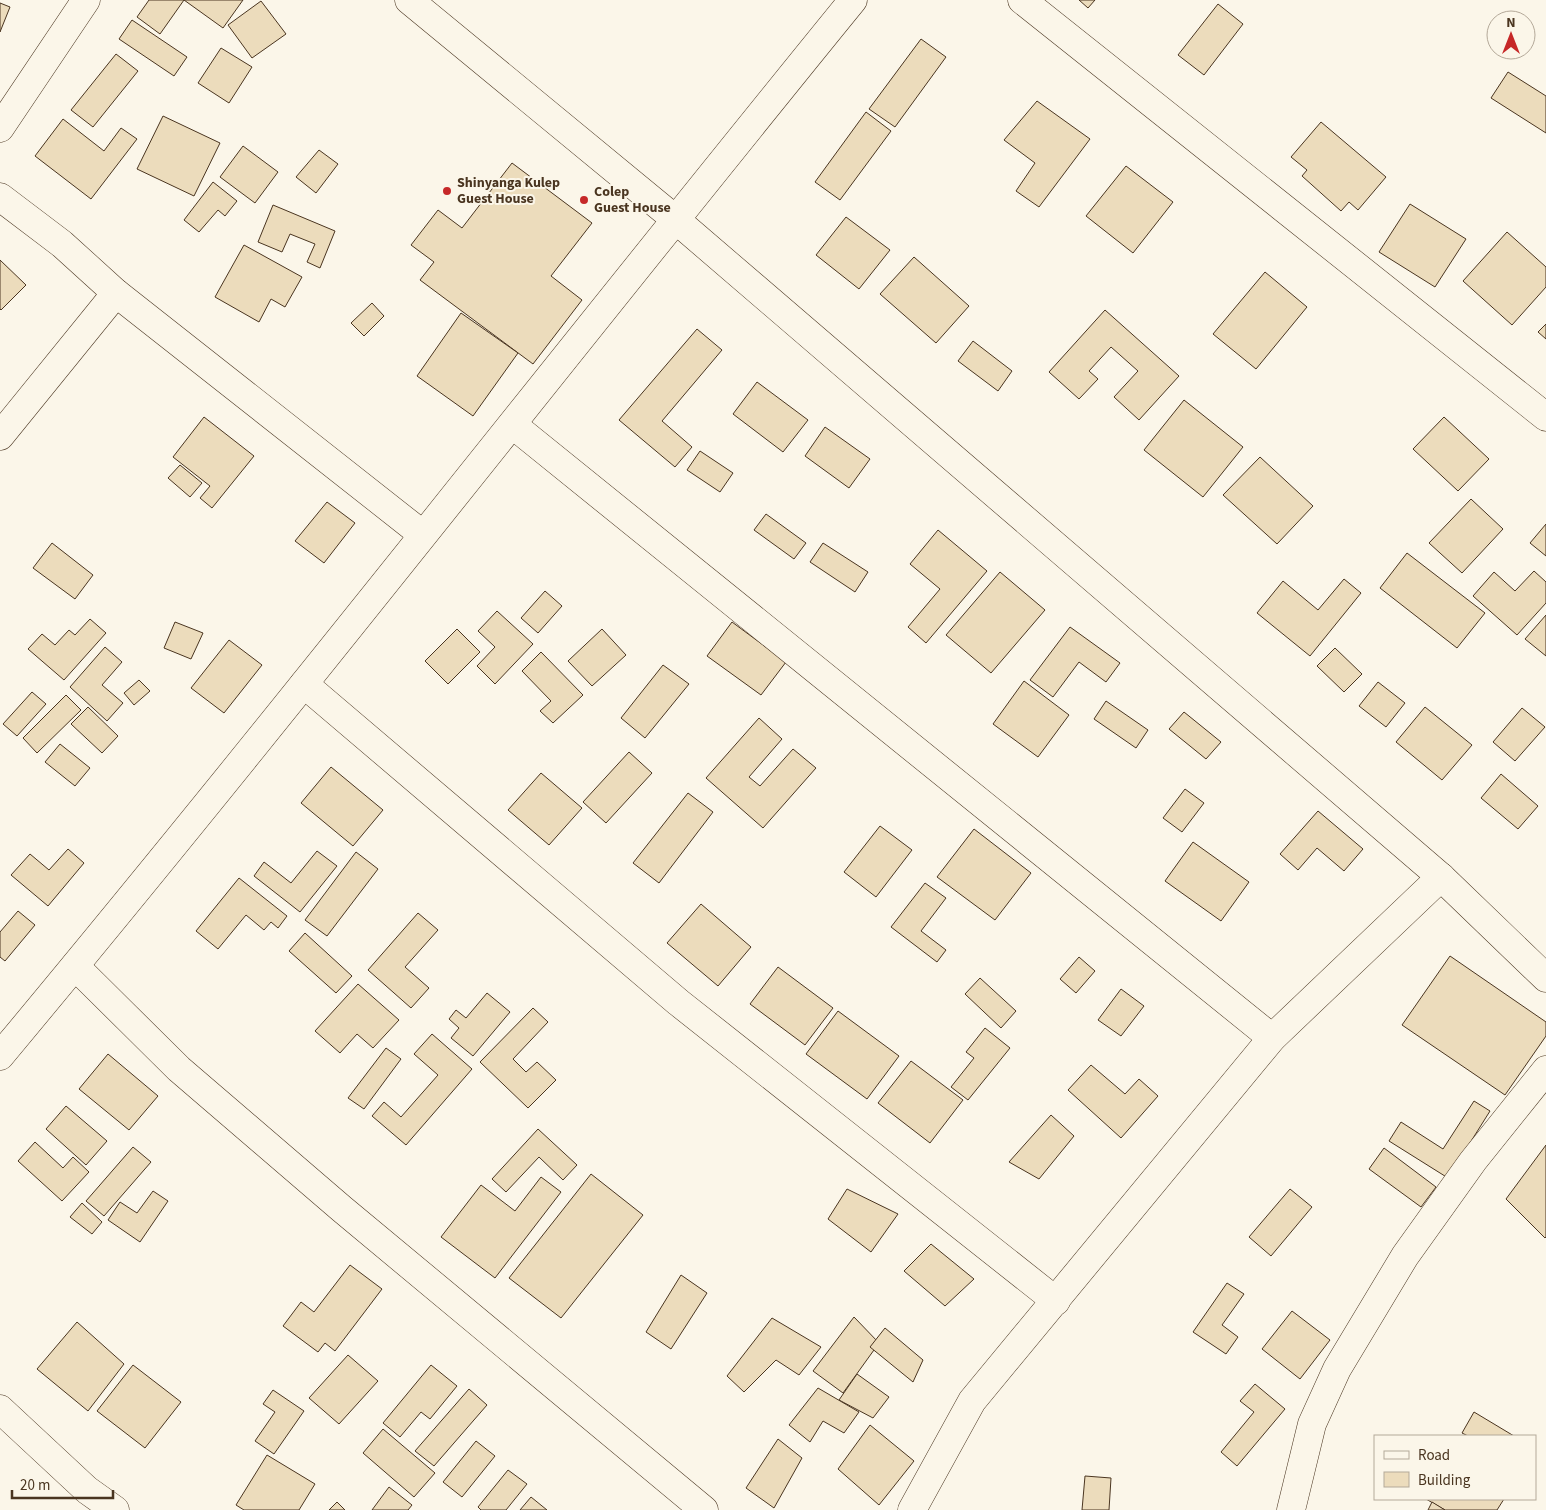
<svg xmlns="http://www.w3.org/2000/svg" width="1546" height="1510" viewBox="0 0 1546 1510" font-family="'Source Sans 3',sans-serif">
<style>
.building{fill:#ecdcbc;stroke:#4a3520}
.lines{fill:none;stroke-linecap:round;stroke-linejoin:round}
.minor-casing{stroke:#4a3520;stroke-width:29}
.minor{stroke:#fbf6e9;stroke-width:28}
.poi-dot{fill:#c62828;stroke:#fbf6e9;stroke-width:2}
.labels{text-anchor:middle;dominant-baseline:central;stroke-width:4;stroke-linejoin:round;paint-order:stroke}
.poi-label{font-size:14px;font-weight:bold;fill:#4a3520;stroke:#fbf6e9;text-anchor:start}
</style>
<rect width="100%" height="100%" fill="#fbf6e9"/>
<g class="building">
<path d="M 149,0 L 184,0 L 160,34 L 137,17 Z"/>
<path d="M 184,0 L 243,0 L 223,28 Z"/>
<path d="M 1079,0 L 1095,0 L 1088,8 Z"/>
<path d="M 261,1 L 286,34 L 252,58 L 228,25 Z"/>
<path d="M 0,3 L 10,7 L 0,32 Z"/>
<path d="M 1218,4 L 1243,24 L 1204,75 L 1178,55 Z"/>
<path d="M 132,20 L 187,57 L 174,76 L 119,39 Z"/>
<path d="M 921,39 L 946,57 L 895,127 L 869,109 Z"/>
<path d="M 221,48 L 252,67 L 229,103 L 198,83 Z"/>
<path d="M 116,54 L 138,71 L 93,127 L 71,110 Z"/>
<path d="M 1508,72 L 1546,96 L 1546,133 L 1491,98 Z"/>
<path d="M 1037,101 L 1090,139 L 1039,207 L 1016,191 L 1035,163 L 1004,140 Z"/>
<path d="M 866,112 L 891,131 L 840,200 L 815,182 Z"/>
<path d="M 163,116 L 220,143 L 194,196 L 137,169 Z"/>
<path d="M 63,119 L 104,151 L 121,128 L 137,139 L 91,199 L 35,156 Z"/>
<path d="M 1321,122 L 1386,177 L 1358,210 L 1349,202 L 1341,211 L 1302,176 L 1307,170 L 1291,157 Z"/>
<path d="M 243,146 L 278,172 L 255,203 L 220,177 Z"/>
<path d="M 319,150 L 338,164 L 316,193 L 296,177 Z"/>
<path d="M 512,163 L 592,223 L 551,276 L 582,300 L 533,364 L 420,280 L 434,262 L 411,245 L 438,210 L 462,228 Z"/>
<path d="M 1126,166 L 1173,202 L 1133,253 L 1086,216 Z"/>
<path d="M 213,182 L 237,201 L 225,216 L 218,210 L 199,232 L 184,220 Z"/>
<path d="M 1410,204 L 1466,239 L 1435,287 L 1379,252 Z"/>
<path d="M 273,205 L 335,231 L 320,268 L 307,262 L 315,244 L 290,234 L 282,252 L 258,242 Z"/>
<path d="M 846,217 L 890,250 L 859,289 L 816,255 Z"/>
<path d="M 1507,232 L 1546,267 L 1546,287 L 1512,325 L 1463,281 Z"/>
<path d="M 244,245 L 302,277 L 285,307 L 271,299 L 259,322 L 215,297 Z"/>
<path d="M 914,257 L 969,306 L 936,343 L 880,294 Z"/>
<path d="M 0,260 L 26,285 L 1,310 L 0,309 Z"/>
<path d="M 1265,272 L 1307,307 L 1256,369 L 1213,334 Z"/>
<path d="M 372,303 L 384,316 L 364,336 L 351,323 Z"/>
<path d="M 1105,310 L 1179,376 L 1139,420 L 1114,397 L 1138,371 L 1111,347 L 1089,371 L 1098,379 L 1079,399 L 1049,372 Z"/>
<path d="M 461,313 L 518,353 L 473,416 L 417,376 Z"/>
<path d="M 1546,324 L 1546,339 L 1538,332 Z"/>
<path d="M 697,329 L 722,350 L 662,421 L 692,447 L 675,467 L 619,420 Z"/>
<path d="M 973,341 L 1012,371 L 998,391 L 958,361 Z"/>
<path d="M 757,382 L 808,420 L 783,452 L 733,414 Z"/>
<path d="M 1184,400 L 1243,447 L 1203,497 L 1144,450 Z"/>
<path d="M 204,417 L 254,456 L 212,508 L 200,498 L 210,486 L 173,457 Z"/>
<path d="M 1444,417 L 1489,459 L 1458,491 L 1413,449 Z"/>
<path d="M 825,427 L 870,459 L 849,488 L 805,456 Z"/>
<path d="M 700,451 L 733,473 L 720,492 L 687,470 Z"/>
<path d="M 1260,457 L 1313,506 L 1277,544 L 1223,495 Z"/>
<path d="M 180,465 L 202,483 L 190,497 L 168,478 Z"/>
<path d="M 1471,499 L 1503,529 L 1462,573 L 1429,543 Z"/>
<path d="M 327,502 L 355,523 L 324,563 L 295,541 Z"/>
<path d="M 766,514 L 806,543 L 794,559 L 754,530 Z"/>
<path d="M 1546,524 L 1546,556 L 1530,543 Z"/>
<path d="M 938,530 L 987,571 L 926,643 L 908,627 L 940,589 L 910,564 Z"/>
<path d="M 52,543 L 93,575 L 75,599 L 33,568 Z"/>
<path d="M 823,543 L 868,572 L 855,592 L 810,562 Z"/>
<path d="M 1407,553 L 1485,613 L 1457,648 L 1380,588 Z"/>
<path d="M 1534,571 L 1546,582 L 1546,603 L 1517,635 L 1473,596 L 1494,572 L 1515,591 Z"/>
<path d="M 1000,572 L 1045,610 L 991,673 L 946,635 Z"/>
<path d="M 1344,579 L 1361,593 L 1310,656 L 1257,613 L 1283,581 L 1318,610 Z"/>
<path d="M 545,591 L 562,606 L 538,633 L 521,618 Z"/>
<path d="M 497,611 L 533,644 L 495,684 L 477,666 L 495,647 L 478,631 Z"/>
<path d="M 1546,615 L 1546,656 L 1525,639 Z"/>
<path d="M 90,619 L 106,633 L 64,680 L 28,649 L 42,634 L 55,645 L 69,630 L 75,635 Z"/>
<path d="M 175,622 L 203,633 L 191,659 L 164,648 Z"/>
<path d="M 732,622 L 786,662 L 761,695 L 707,656 Z"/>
<path d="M 1070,627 L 1120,663 L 1106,682 L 1079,662 L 1053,697 L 1030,680 Z"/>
<path d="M 457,629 L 480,652 L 448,684 L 425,661 Z"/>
<path d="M 602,629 L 626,655 L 592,686 L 568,661 Z"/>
<path d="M 229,640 L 262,665 L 224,713 L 191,688 Z"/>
<path d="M 105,647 L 122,662 L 102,685 L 123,703 L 107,721 L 70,687 Z"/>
<path d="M 1335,648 L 1362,674 L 1344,692 L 1317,666 Z"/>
<path d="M 541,652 L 583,695 L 553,723 L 540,711 L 551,701 L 522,671 Z"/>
<path d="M 663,665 L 689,684 L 645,738 L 621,718 Z"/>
<path d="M 139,680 L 150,691 L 134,705 L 124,693 Z"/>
<path d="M 1024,681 L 1069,715 L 1038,757 L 993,724 Z"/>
<path d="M 1378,682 L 1405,703 L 1386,727 L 1359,706 Z"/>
<path d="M 32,692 L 46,704 L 17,736 L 3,724 Z"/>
<path d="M 66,695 L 81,710 L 37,753 L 23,738 Z"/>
<path d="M 1106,701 L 1148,730 L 1136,748 L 1094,719 Z"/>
<path d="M 88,707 L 118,736 L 102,753 L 71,724 Z"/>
<path d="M 1425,707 L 1472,745 L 1442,780 L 1396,742 Z"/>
<path d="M 1522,708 L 1545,727 L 1515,761 L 1493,742 Z"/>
<path d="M 1184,712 L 1221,742 L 1206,759 L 1169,729 Z"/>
<path d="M 759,718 L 782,739 L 749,777 L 760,786 L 793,749 L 816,768 L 763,828 L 706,778 Z"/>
<path d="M 60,744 L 90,768 L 75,786 L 45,762 Z"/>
<path d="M 629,752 L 652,773 L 606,823 L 583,802 Z"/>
<path d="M 331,767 L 383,810 L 353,846 L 301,803 Z"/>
<path d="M 541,773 L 582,808 L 549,845 L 508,810 Z"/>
<path d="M 1501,774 L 1538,806 L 1518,829 L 1481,798 Z"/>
<path d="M 1185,789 L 1204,803 L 1182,832 L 1163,818 Z"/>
<path d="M 688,793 L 713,812 L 659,883 L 633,863 Z"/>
<path d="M 1318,811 L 1363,849 L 1344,871 L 1317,848 L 1298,870 L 1280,854 Z"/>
<path d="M 880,826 L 912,850 L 876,897 L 844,872 Z"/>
<path d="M 974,829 L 1031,873 L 995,920 L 937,877 Z"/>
<path d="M 1193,842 L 1249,882 L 1221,921 L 1165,881 Z"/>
<path d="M 68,849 L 84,863 L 48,906 L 11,875 L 30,854 L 49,870 Z"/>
<path d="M 317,851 L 337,866 L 300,912 L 254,876 L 264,862 L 291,883 Z"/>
<path d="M 356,852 L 378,869 L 327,936 L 305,920 Z"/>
<path d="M 239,878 L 287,916 L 278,928 L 271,922 L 264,930 L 246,915 L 218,949 L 196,931 Z"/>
<path d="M 925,883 L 946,898 L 921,931 L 946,950 L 937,962 L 891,927 Z"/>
<path d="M 701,904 L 751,947 L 718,986 L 667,943 Z"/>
<path d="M 18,911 L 35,925 L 5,961 L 0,957 L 0,932 Z"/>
<path d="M 418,913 L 438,930 L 405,967 L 429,988 L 411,1008 L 368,970 Z"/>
<path d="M 305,933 L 352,976 L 336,993 L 289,951 Z"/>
<path d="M 1450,956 L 1546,1022 L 1546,1036 L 1505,1095 L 1402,1025 Z"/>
<path d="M 1079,957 L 1095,971 L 1076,993 L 1060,979 Z"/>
<path d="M 778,967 L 833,1008 L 805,1045 L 750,1004 Z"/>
<path d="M 980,978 L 1016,1011 L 1001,1028 L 965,994 Z"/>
<path d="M 358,984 L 399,1020 L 373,1048 L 357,1034 L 340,1053 L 315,1031 Z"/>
<path d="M 1121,989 L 1144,1006 L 1121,1036 L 1098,1020 Z"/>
<path d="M 487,993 L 510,1012 L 473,1056 L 451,1038 L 459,1028 L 449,1019 L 456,1010 L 466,1018 Z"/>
<path d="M 533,1008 L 548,1022 L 513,1059 L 526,1072 L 537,1062 L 556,1080 L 528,1108 L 480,1062 Z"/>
<path d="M 838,1011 L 899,1056 L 867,1099 L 806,1054 Z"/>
<path d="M 985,1028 L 1010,1048 L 968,1100 L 951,1087 L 974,1058 L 966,1052 Z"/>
<path d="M 432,1034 L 472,1069 L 406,1145 L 372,1116 L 384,1102 L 401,1117 L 438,1075 L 414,1054 Z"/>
<path d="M 386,1048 L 401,1059 L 364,1109 L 348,1098 Z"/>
<path d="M 108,1054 L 158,1096 L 129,1130 L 79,1089 Z"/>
<path d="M 911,1061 L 963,1100 L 930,1143 L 878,1103 Z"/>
<path d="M 1091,1065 L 1125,1094 L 1139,1079 L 1158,1096 L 1121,1138 L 1068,1090 Z"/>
<path d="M 1474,1101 L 1490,1111 L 1448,1178 L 1389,1141 L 1401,1122 L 1443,1149 Z"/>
<path d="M 66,1106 L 107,1141 L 86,1165 L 46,1129 Z"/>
<path d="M 1051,1115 L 1074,1136 L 1039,1179 L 1009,1162 Z"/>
<path d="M 538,1129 L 577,1165 L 563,1180 L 539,1157 L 506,1192 L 492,1179 Z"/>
<path d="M 35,1142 L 63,1168 L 73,1157 L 89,1172 L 62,1201 L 18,1161 Z"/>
<path d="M 1546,1145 L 1546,1237 L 1545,1238 L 1506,1199 Z"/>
<path d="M 133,1147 L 151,1162 L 104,1216 L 86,1201 Z"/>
<path d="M 1384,1148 L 1436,1187 L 1421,1207 L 1369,1169 Z"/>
<path d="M 591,1174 L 643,1215 L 561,1318 L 509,1278 Z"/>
<path d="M 541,1177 L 561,1192 L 495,1278 L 441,1237 L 481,1185 L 515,1211 Z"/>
<path d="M 847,1189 L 898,1214 L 871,1252 L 828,1219 Z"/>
<path d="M 1290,1189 L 1312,1207 L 1271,1256 L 1249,1237 Z"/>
<path d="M 153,1191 L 168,1201 L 140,1242 L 108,1220 L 120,1202 L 137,1213 Z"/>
<path d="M 82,1203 L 102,1222 L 92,1234 L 70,1217 Z"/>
<path d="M 931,1244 L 974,1279 L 945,1306 L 904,1271 Z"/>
<path d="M 350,1265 L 382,1289 L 335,1351 L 325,1343 L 318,1352 L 283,1326 L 301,1302 L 314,1312 Z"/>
<path d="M 681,1275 L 707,1293 L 671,1349 L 646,1332 Z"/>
<path d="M 1227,1283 L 1244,1294 L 1222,1325 L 1238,1337 L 1226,1354 L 1193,1332 Z"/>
<path d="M 1292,1311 L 1330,1340 L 1300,1379 L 1262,1349 Z"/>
<path d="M 854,1317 L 879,1343 L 843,1393 L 813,1371 Z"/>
<path d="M 772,1318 L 821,1347 L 799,1375 L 776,1360 L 744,1392 L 727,1376 Z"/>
<path d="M 77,1322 L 124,1364 L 88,1411 L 37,1369 Z"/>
<path d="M 885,1328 L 923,1360 L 913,1382 L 870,1347 Z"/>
<path d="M 348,1355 L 378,1381 L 339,1424 L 309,1398 Z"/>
<path d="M 133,1365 L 181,1402 L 145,1448 L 97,1411 Z"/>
<path d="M 431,1365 L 457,1386 L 430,1419 L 421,1412 L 400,1437 L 383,1423 Z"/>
<path d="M 857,1374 L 889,1397 L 873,1418 L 839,1400 Z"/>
<path d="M 1255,1384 L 1285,1409 L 1237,1466 L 1221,1452 L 1254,1412 L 1240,1401 Z"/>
<path d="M 818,1388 L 859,1412 L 844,1433 L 823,1421 L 810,1442 L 789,1425 Z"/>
<path d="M 469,1389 L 487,1405 L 434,1466 L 415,1451 Z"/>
<path d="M 273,1390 L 304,1411 L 274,1454 L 255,1441 L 275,1412 L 263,1404 Z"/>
<path d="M 1474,1412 L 1514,1436 L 1468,1436 L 1462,1433 Z"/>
<path d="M 870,1425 L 914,1461 L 879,1505 L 838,1469 Z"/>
<path d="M 383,1429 L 435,1473 L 414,1497 L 363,1453 Z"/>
<path d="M 778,1439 L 802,1458 L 774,1508 L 746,1488 Z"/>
<path d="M 476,1441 L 495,1456 L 462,1497 L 443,1482 Z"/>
<path d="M 267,1455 L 315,1484 L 299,1510 L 244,1510 L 236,1505 Z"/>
<path d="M 508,1470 L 527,1484 L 506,1510 L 481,1510 L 478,1507 Z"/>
<path d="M 1085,1476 L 1111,1478 L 1109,1510 L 1082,1510 Z"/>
<path d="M 389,1487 L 412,1505 L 408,1510 L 372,1510 Z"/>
<path d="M 531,1497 L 547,1510 L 520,1510 Z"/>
<path d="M 1426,1499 L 1504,1499 L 1497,1510 L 1445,1510 Z"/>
<path d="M 337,1502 L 345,1510 L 329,1510 Z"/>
<path d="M 1432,1502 L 1445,1510 L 1428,1510 Z"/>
</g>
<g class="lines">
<g class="minor-casing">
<g id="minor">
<path d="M 409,0 L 675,219 L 1441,877 L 1546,978"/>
<path d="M 1022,0 L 1546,417"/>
<path d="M 0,128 L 86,0"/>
<path d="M 0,197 L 62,244 L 116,293 L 422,534"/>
<path d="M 513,425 L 1272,1038"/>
<path d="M 0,436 L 116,293"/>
<path d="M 304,684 L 678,1002 L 1056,1301"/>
<path d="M 75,966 L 179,1069 L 342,1209 L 704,1510"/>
<path d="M 0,1056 C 290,708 567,351 853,0"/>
<path d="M 0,1409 L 87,1490 L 115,1510"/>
<path d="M 912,1510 L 972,1401 L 1272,1038 L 1441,877"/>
<path d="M 1291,1510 L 1312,1424 L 1337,1369 L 1405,1256 L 1473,1161 L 1546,1070"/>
</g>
</g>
<use href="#minor" class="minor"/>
</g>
<g class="poi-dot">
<circle cx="447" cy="191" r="5"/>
<circle cx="584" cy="200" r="5"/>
</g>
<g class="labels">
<g class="poi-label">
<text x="457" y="183">Shinyanga Kulep<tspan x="457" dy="16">Guest House</tspan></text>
<text x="594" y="192">Colep<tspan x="594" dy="16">Guest House</tspan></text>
</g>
</g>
<rect x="1374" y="1435" width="162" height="65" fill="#fbf6e9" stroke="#b4a999"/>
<rect x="1384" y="1451" width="25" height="8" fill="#fbf6e9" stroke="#b4a999"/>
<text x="1418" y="1460" font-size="15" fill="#4a3520">Road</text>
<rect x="1384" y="1472" width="25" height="15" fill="#ecdcbc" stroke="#b4a999"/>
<text x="1418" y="1485" font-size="15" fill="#4a3520">Building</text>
<g transform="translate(1511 35)"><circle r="24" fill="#fbf6e9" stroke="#b4a999"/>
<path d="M0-4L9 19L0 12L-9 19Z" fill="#c62828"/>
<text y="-8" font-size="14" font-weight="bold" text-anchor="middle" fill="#4a3520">N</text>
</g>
<path d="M12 1490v8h101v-8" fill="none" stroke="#4a3520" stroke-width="2.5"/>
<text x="20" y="1490" font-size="15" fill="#4a3520" stroke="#fbf6e9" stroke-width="4" paint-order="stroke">20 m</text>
</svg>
